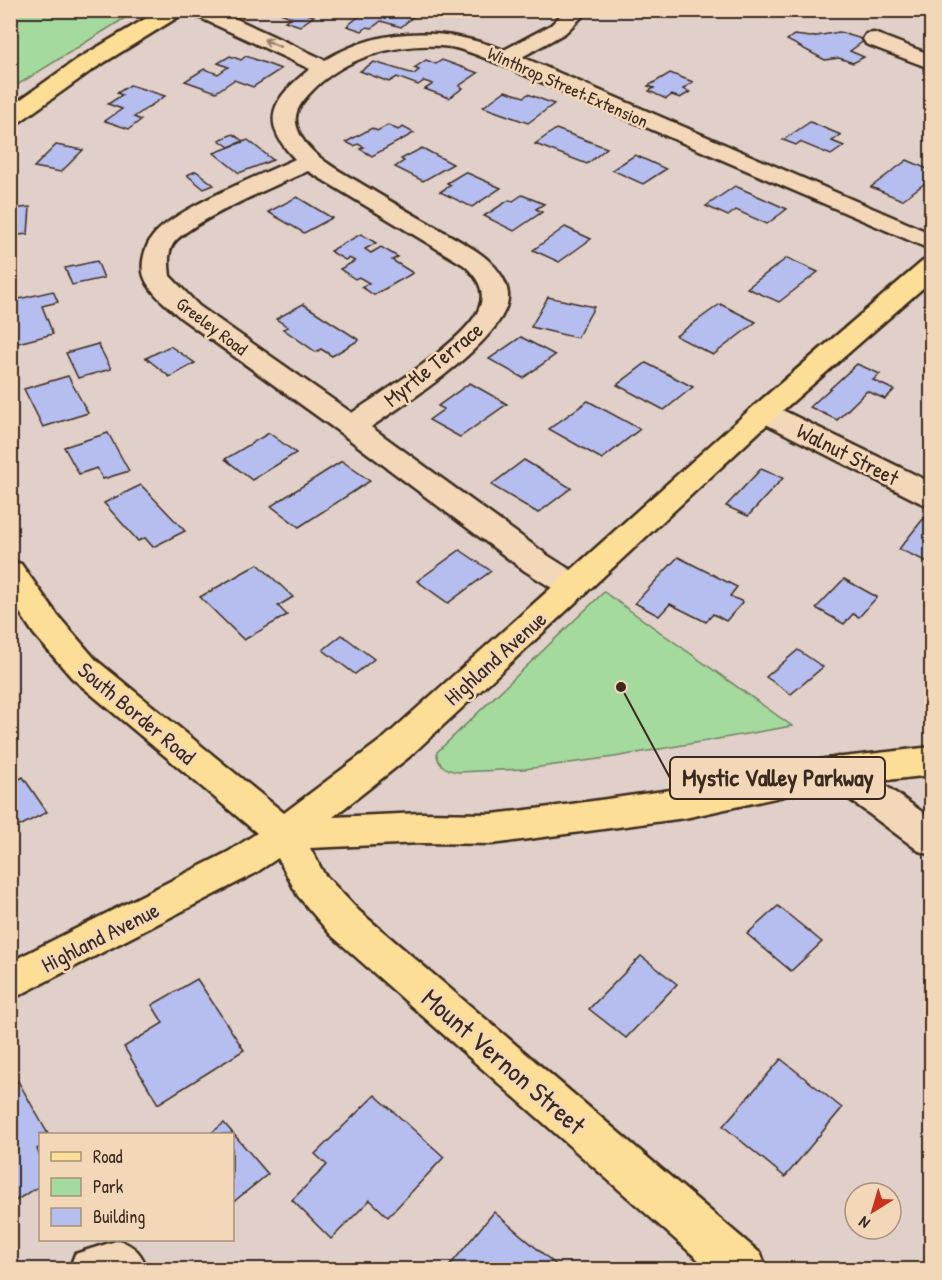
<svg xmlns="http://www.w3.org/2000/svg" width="942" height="1280" viewBox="0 0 942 1280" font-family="'Patrick Hand',sans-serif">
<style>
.green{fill:#a4da9e;stroke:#70825e;stroke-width:1.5}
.building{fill:#b6beef;stroke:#3b2a1e;stroke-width:1.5}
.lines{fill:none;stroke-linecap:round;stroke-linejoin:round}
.minor-casing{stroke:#3b2a1e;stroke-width:5}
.major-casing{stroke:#3b2a1e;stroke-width:5}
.minor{fill:#f2d8b9;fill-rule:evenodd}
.major{fill:#fdde96;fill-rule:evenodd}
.oneway{stroke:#96816c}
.labels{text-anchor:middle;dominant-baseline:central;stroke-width:5;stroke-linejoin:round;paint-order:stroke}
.far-street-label{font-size:18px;fill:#3b2a1e;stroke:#f2d8b9}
.street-label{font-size:22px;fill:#3b2a1e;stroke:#f2d8b9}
.near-street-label{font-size:27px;fill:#3b2a1e;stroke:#f2d8b9}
.leader{fill:none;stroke:#3b2a1e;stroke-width:2}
.callout-dot{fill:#3b2a1e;stroke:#f2d8b9;stroke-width:2}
.callout{fill:#f2d8b9;stroke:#3b2a1e;stroke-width:2}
.callout-label{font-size:24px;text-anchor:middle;font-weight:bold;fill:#3b2a1e}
</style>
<rect width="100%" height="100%" fill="#e0d0c9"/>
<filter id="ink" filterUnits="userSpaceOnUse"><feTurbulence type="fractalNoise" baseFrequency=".0167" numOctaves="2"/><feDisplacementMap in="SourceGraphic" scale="12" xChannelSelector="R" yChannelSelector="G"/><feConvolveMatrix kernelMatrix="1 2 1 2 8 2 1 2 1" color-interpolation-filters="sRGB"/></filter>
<g filter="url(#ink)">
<g class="green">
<path d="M 11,10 L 136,10 L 136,11 L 11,89 Z"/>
<path d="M 604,592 L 792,726 L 614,757 L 525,769 L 459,772 C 448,771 436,765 437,752 Z"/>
</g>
<g class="building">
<path d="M 272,10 L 301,10 L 299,12 L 314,16 L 300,26 L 285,21 L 291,17 Z"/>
<path d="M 367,10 L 421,10 L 401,27 L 381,21 L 372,28 L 367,27 L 362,31 L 347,26 Z"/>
<path d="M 839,32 L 865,40 L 850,51 L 864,57 L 853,63 L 839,58 L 825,60 L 787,40 L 794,35 L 811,37 Z"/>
<path d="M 230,56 L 241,60 L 246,56 L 281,69 L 253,87 L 234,80 L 216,92 L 185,81 L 204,69 L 218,74 L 228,67 L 218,63 Z"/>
<path d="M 426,60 L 436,64 L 442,60 L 478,73 L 459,86 L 463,88 L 449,98 L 425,89 L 433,84 L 424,81 L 418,85 L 397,77 L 389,82 L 360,71 L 374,62 L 414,74 L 419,70 L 414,68 Z"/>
<path d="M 670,73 L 693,82 L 683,89 L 690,92 L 680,98 L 672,95 L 666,99 L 649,91 L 654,88 L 648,86 Z"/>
<path d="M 130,85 L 165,96 L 134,117 L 141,120 L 129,129 L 105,121 L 122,109 L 108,104 L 122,95 L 117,93 Z"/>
<path d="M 505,91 L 524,97 L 528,94 L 554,104 L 528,123 L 483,107 Z"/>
<path d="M 810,122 L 841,135 L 832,141 L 844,146 L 831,155 L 800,142 L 796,145 L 783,140 Z"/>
<path d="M 388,125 L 398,130 L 403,127 L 414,133 L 372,156 L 360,149 L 364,147 L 358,144 L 354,146 L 346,142 L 372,128 L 377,131 Z"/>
<path d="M 556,129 L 607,148 L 587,164 L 535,144 Z"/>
<path d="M 233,134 L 243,141 L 229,147 L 219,140 Z"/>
<path d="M 248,140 L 273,160 L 239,173 L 214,153 Z"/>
<path d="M 56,145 L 83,150 L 61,172 L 34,167 Z"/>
<path d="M 422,148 L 453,164 L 423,181 L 395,167 L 404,161 L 401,159 Z"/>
<path d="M 635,155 L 666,169 L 643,184 L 612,170 Z"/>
<path d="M 907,160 L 932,171 L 932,178 L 902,200 L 871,187 Z"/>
<path d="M 196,171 L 214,185 L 204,189 L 187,175 Z"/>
<path d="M 465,172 L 501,188 L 472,207 L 440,192 L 451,185 L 447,183 Z"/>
<path d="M 735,186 L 787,209 L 767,224 L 736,210 L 728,216 L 706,206 Z"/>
<path d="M 522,195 L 544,204 L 536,209 L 542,212 L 514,231 L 484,216 L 509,200 L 513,201 Z"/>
<path d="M 297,197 L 332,218 L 304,233 L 268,212 Z"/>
<path d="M 30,207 L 28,234 L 10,236 L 10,209 Z"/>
<path d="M 565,227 L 591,239 L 559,262 L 533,250 Z"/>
<path d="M 361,234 L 376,243 L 365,249 L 371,253 L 381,247 L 398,257 L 392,260 L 413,273 L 374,295 L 362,287 L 369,283 L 359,277 L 355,279 L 340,269 L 355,261 L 349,258 L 345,260 L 330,251 Z"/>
<path d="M 787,258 L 818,272 L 779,302 L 747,288 Z"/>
<path d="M 97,261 L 104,278 L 72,285 L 65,268 Z"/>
<path d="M 53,291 L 58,302 L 42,306 L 53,334 L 10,345 L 10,301 Z"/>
<path d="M 548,297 L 594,307 L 577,338 L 531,327 Z"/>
<path d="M 303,304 L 359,340 L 332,356 L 321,349 L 316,352 L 283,329 L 288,327 L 276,319 Z"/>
<path d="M 720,304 L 756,322 L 713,355 L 676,336 Z"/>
<path d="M 521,337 L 555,355 L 523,378 L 489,359 Z"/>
<path d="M 98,344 L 111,369 L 78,378 L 66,353 Z"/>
<path d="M 170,346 L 195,363 L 170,377 L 146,358 Z"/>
<path d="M 646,363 L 693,387 L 664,410 L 617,385 Z"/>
<path d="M 857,364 L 880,374 L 873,380 L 894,390 L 885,399 L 867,391 L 837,420 L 810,407 Z"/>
<path d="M 68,376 L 88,413 L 43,427 L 24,389 Z"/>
<path d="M 470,383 L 507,404 L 460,437 L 429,420 L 444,409 L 438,406 Z"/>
<path d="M 588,401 L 640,429 L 602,459 L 549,429 Z"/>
<path d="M 108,433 L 129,471 L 103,479 L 97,468 L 79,474 L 64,447 Z"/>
<path d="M 269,433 L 296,453 L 252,480 L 225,459 Z"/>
<path d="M 524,460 L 571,488 L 538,513 L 491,485 Z"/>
<path d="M 342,461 L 370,481 L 299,527 L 271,506 Z"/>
<path d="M 761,469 L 783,478 L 748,516 L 726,506 Z"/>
<path d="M 141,485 L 185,531 L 153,547 L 145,538 L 138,541 L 104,503 Z"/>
<path d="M 924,518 L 932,522 L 932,564 L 899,549 Z"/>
<path d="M 460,550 L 491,571 L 448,603 L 417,581 Z"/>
<path d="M 678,557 L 737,587 L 730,596 L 743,602 L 726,621 L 713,614 L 706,622 L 670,604 L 659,616 L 635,603 Z"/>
<path d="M 258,564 L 293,597 L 278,606 L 287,615 L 244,640 L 200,597 Z"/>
<path d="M 844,579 L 877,597 L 859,617 L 853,614 L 844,624 L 816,608 Z"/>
<path d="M 342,635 L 374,659 L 355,674 L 323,650 Z"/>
<path d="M 798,650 L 823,667 L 791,694 L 766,677 Z"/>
<path d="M 23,777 L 47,812 L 10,831 L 10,784 Z"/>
<path d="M 778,906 L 822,942 L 791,971 L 747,934 Z"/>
<path d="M 641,956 L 677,984 L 626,1038 L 589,1009 Z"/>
<path d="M 197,979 L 244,1050 L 158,1104 L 124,1047 L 163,1023 L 152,1005 Z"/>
<path d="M 781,1059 L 842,1108 L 785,1177 L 723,1126 Z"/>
<path d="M 18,1081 L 48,1134 L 40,1134 L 40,1147 L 37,1149 L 40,1156 L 40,1186 L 10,1204 L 10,1085 Z"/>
<path d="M 375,1095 L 444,1157 L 388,1217 L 370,1200 L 331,1239 L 292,1200 L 327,1165 L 315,1154 Z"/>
<path d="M 224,1123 L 268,1174 L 232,1203 L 232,1134 L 210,1134 Z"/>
<path d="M 494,1212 L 562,1270 L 446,1270 Z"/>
</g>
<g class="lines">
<g class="minor-casing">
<g id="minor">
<path d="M 189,10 L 217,10 L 325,60 C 382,26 443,27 504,50 L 551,25 L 566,10 L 589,10 L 565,33 L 522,57 L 932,234 L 932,250 L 497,63 C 479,56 461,47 441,46 C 394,43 341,58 309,94 C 299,105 292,115 298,130 C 306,153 336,169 355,180 C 385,198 415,216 446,233 C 459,241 476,249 488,260 C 497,268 507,281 508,294 C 512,336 403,405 371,427 L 547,555 L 585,579 L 590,587 L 585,595 L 574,599 L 563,595 L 525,571 L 342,434 L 181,318 C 169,307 149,292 144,276 C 140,264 145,246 153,236 C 176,208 259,176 295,159 C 258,121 273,98 310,69 L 192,14 ZM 308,171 L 464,265 C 476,276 486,289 480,306 C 471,338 381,393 352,413 L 199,306 L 170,276 C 169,267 167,253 173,244 C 187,223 281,183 308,171 Z"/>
<path d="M 874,33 L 932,55 L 932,69 L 866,44 L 863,39 L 866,34 Z"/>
<path d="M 764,403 L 774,406 L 932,483 L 932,506 L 921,503 L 754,418 L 750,412 L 754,406 Z"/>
<path d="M 838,757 L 851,761 L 932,819 L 932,855 L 919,851 L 825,781 L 820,771 L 825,761 Z"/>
<path d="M 119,1240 C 136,1247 141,1253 148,1270 L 69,1270 L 75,1254 Z"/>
</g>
</g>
<g class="major-casing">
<g id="major">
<path d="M 160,10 L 186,10 L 183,14 L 92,70 L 18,123 L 10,125 L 10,107 L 76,60 Z"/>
<path d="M 932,258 L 932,280 L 774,418 L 409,757 L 333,817 L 421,813 L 492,814 L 543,808 L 685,788 L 825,759 L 932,747 L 932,775 L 825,787 L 685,818 L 492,844 L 421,843 L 310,848 L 324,874 L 359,911 L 761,1254 L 767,1270 L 710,1270 L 331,935 L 298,896 L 278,858 L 254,874 L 10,1000 L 10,962 L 228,852 L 257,833 L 72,678 L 34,634 L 10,598 L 10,561 L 21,564 L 58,616 L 96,660 L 284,813 L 385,737 L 754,406 L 923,261 Z"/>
</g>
</g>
<use href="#minor" class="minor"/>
<use href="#major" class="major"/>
</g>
<defs><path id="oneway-shaft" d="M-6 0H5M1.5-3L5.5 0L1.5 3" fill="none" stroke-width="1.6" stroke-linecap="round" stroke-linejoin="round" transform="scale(1.5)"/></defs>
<use class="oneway" href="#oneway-shaft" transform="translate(272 43) rotate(-155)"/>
</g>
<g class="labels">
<g class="far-street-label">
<text transform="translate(568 87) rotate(24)">Winthrop Street Extension</text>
<text transform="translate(212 326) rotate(37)">Greeley Road</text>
</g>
<g class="street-label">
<text transform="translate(433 364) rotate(-39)">Myrtle Terrace</text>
<text transform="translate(848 454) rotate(27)">Walnut Street</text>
<text transform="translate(495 658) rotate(-42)">Highland Avenue</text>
<text transform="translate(137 713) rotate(40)">South Border Road</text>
<text transform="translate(100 937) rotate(-27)">Highland Avenue</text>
</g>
<g class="near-street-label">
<text transform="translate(504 1061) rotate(41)">Mount Vernon Street</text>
</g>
</g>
<path class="leader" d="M621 687L670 778"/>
<circle class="callout-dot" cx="621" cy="687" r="6"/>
<rect class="callout" x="670" y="757" width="215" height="42" rx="6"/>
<g class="callout-label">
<text x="778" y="786">Mystic Valley Parkway</text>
</g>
<rect width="942" height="1280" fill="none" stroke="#f2d8b9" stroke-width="36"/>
<rect x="18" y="18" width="906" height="1244" fill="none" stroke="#3b2a1e" stroke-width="2" filter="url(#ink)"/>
<rect x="39" y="1133" width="195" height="108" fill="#f2d8b9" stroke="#a9927b" stroke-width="1.5"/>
<rect x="51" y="1152" width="30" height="9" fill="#fdde96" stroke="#a9927b" stroke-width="1.5"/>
<text x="93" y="1163" font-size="18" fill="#3b2a1e">Road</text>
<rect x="51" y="1178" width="30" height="18" fill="#a4da9e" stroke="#a9927b" stroke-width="1.5"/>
<text x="93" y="1193" font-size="18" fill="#3b2a1e">Park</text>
<rect x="51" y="1208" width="30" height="18" fill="#b6beef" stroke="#a9927b" stroke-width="1.5"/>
<text x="93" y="1223" font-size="18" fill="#3b2a1e">Building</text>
<g transform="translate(873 1211) rotate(217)"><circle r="28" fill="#f2d8b9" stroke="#a9927b" stroke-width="1.5"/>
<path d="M0-4.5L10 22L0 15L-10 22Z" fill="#c8321e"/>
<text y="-9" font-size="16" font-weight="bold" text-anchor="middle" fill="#3b2a1e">N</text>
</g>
</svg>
